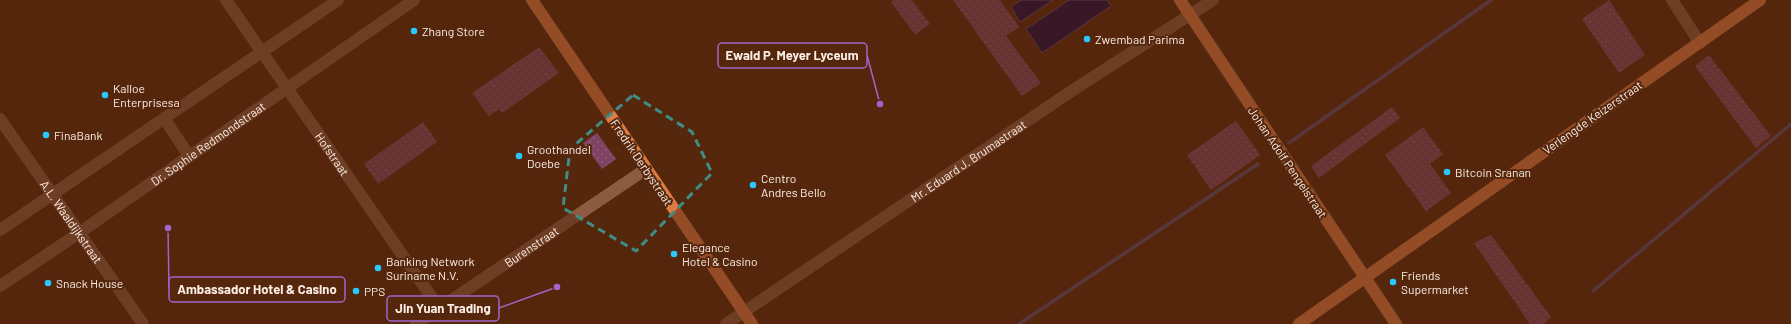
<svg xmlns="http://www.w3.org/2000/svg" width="1791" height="324" viewBox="0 0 1791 324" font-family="Barlow,sans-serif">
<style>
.grass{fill:url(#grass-dots)}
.water{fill:#1a0646;stroke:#5e4b76}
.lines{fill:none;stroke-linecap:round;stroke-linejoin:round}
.stream{stroke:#5e4b76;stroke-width:3.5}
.minor{stroke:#8c5b41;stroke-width:12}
.major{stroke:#de7a43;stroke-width:12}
.marked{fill:none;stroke:#3e8e86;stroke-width:3;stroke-dasharray:8 5;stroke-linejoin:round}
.poi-dot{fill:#29c8ff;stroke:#55270c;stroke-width:1.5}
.labels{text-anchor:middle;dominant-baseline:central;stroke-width:4;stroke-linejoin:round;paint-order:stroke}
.poi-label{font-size:12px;fill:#fcede5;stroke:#55270c;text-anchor:start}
.street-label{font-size:12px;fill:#fcede5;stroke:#55270c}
.leader{fill:none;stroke:#a266ca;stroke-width:1.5}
.callout-dot{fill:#a266ca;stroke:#55270c;stroke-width:1.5}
.callout{fill:#55270c;stroke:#a266ca;stroke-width:1.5}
.callout-label{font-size:13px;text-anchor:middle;font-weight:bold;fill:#fcede5}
</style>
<defs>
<pattern id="grass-dots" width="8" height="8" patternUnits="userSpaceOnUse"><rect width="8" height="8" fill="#814364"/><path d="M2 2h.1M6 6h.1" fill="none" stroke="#945e7a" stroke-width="1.8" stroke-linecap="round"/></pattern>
</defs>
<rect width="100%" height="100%" fill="#55270c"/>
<g class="grass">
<path d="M 894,0 L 912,0 L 930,24 L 915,35 L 891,2 Z"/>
<path d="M 953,0 L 1000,0 L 1019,27 L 1006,36 L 1041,83 L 1022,96 Z"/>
<path d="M 1609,0 L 1645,55 L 1619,73 L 1582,19 Z"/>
<path d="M 539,47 L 559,73 L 502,113 L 499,109 L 489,116 L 472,93 Z"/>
<path d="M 1709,55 L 1771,136 L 1756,148 L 1695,66 Z"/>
<path d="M 1392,107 L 1400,118 L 1319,178 L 1311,166 Z"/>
<path d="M 1236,121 L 1260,155 L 1211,190 L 1187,155 Z"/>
<path d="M 423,122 L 437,142 L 378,184 L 364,164 Z"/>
<path d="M 1423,127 L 1443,154 L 1430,164 L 1451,193 L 1426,211 L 1385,155 Z"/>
<path d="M 597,133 L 616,159 L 602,169 L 583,143 Z"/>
<path d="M 1491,235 L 1551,317 L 1544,324 L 1530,324 L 1474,243 Z"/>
</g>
<g class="water">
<path d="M 1021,0 L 1053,0 L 1020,22 L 1011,7 Z"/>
<path d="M 1069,0 L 1107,0 L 1111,6 L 1042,53 L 1026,29 Z"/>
</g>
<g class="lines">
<g class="stream">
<path d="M 1289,143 L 1491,0"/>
<path d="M 1593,291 L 1791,124"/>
<path d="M 1019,324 L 1258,164"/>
</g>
<g class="minor">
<path id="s1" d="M 226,0 L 439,308"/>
<path d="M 1672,0 L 1700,43"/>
<path d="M 164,118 L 189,156"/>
<path id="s2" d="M 0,119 L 143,324"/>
<path d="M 0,230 L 338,0"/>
<path id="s3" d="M 0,286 L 79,233 L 414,0"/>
<path id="s4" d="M 416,324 L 646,169"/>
<path id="s5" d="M 726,324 L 1070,92 L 1213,0"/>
</g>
<g class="major">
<path d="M 532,0 L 752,324"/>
<path d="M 1180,0 L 1396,324"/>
<path d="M 1299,324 L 1760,0"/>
</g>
</g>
<path d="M0 0H1791V324H0ZM 633,95 L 692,132 L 712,173 L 636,251 L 563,208 L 570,149 Z" fill="#55270c" fill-opacity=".55" fill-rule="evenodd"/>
<path class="marked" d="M 633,95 L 692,132 L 712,173 L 636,251 L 563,208 L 570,149 Z"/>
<g class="poi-dot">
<circle cx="414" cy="31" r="4"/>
<circle cx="1087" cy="39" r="4"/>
<circle cx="105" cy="95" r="4"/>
<circle cx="46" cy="135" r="4"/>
<circle cx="519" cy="156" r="4"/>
<circle cx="1447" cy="172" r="4"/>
<circle cx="753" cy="185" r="4"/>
<circle cx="674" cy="254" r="4"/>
<circle cx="378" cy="268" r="4"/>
<circle cx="1393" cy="282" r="4"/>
<circle cx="48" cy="283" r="4"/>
<circle cx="356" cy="291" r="4"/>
</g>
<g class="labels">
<g class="poi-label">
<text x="422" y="31">Zhang Store</text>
<text x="1095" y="39">Zwembad Parima</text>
<text x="113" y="88">Kalloe<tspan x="113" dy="14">Enterprisesa</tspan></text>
<text x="54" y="135">FinaBank</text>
<text x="527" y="149">Groothandel<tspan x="527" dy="14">Doebe</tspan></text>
<text x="1455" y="172">Bitcoin Sranan</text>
<text x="761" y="178">Centro<tspan x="761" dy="14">Andres Bello</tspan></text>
<text x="682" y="247">Elegance<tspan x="682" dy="14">Hotel &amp; Casino</tspan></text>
<text x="386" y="261">Banking Network<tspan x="386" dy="14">Suriname N.V.</tspan></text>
<text x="1401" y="275">Friends<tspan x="1401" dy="14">Supermarket</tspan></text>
<text x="56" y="283">Snack House</text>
<text x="364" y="291">PPS</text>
</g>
<g class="street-label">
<text transform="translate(1592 117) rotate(-35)">Verlengde Keizerstraat</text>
<text stroke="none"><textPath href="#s3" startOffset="252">Dr. Sophie Redmondstraat</textPath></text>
<text stroke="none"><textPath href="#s1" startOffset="187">Hofstraat</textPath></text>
<text stroke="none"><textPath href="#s5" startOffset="292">Mr. Eduard J. Brumastraat</textPath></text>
<text transform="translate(642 162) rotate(56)">Fredrik Derbystraat</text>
<text transform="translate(1288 162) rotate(56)">Johan Adolf Pengelstraat</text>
<text stroke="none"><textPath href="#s2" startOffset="125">A.L. Waaldijkstraat</textPath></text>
<text stroke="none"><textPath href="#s4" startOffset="139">Burenstraat</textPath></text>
</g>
</g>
<path class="leader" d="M880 104L867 55M168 228L169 289M557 287L499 308"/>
<g class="callout-dot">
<circle cx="880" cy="104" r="4"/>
<circle cx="168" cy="228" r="4"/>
<circle cx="557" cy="287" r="4"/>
</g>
<g class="callout">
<rect x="718" y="43" width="149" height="25" rx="4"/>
<rect x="169" y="277" width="176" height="25" rx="4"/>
<rect x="387" y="296" width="112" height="25" rx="4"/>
</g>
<g class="callout-label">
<text x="792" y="60">Ewald P. Meyer Lyceum</text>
<text x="257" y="294">Ambassador Hotel &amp; Casino</text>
<text x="443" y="313">Jin Yuan Trading</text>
</g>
</svg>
